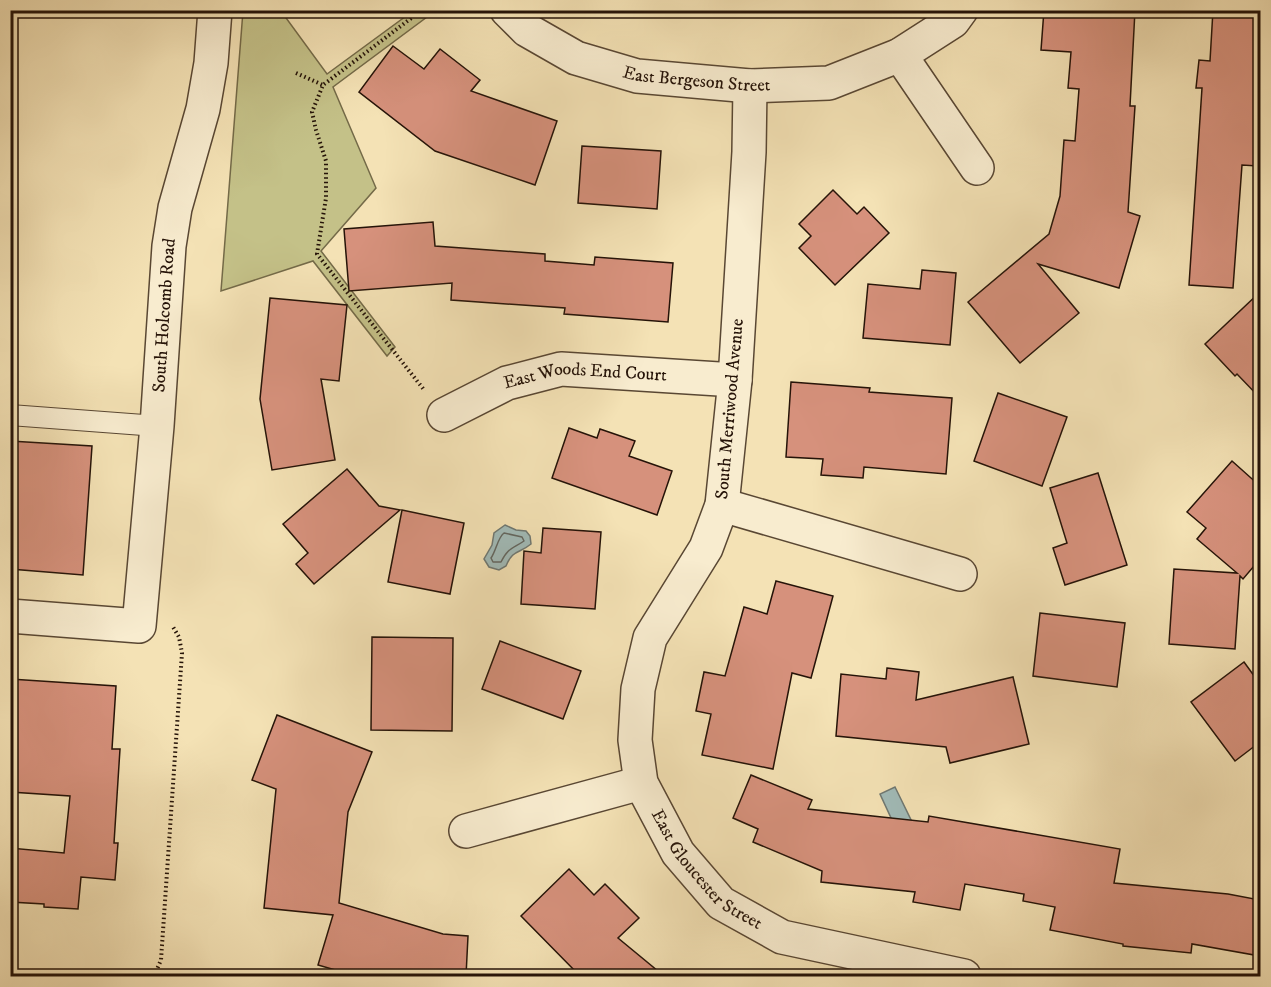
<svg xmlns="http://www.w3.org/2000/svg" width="1271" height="987" viewBox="0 0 1271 987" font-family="'IM FELL DW Pica',serif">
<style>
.green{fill:#c4c188;stroke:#746a48;stroke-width:1.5}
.water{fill:#a1bbb8;stroke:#6f7872;stroke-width:1.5}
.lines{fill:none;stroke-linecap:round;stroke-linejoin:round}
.shore{stroke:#636760;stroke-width:1.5}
.building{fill:#d6917c;stroke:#251308;stroke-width:1.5}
.service-casing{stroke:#594733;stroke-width:22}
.minor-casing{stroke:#594733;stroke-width:36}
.path{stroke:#251308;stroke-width:4;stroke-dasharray:1.5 3;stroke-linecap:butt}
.service{stroke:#f8eccf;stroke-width:20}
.minor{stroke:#f8eccf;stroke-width:33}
.labels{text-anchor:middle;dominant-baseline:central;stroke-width:5;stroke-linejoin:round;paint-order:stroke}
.street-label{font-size:18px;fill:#251308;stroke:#f8eccf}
</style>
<rect width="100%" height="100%" fill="#f4e2b5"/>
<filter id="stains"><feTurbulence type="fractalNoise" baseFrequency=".00333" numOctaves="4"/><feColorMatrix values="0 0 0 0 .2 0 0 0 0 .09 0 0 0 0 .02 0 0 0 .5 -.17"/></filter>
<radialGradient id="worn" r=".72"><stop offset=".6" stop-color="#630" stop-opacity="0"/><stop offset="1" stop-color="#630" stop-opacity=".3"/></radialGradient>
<path class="green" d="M 243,11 L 281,11 L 327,74 L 413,11 L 435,11 L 333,87 L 376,188 L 321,251 L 395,347 L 387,356 L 313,261 L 221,291 Z"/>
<g class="water">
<path d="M 505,525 L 516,530 L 526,531 L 530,536 L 531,544 C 519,554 513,549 506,566 L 499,570 L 489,567 L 484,559 L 492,545 L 494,533 Z"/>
<path d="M 895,787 L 914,826 L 898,833 L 880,794 Z"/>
</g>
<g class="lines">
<path class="shore" d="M 504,533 L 522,537 L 524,541 C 512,549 508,548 501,562 L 493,562 L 491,558 C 496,551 498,537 504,533 Z"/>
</g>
<g class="building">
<path d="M 1044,10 L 1135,10 L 1130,106 L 1135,106 L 1128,212 L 1140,216 L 1119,288 L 1038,264 L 1079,313 L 1020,363 L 968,302 L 1049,234 L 1060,196 L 1064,140 L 1075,141 L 1079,89 L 1068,88 L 1071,52 L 1041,50 Z"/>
<path d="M 1213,10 L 1260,10 L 1260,138 L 1258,166 L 1242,165 L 1233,288 L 1189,285 L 1202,88 L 1196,88 L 1199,60 L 1210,61 Z"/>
<path d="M 393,46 L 424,69 L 440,49 L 480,80 L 471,91 L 557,121 L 535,185 L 435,151 L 359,92 Z"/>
<path d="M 582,146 L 661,151 L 657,209 L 578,203 Z"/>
<path d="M 833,190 L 857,214 L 864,207 L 889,233 L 835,285 L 799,248 L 811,236 L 799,224 Z"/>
<path d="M 433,222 L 435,246 L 545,254 L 545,261 L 594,265 L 595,257 L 673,263 L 668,322 L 564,314 L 565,308 L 451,300 L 452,283 L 349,291 L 344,229 Z"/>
<path d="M 922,270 L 956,273 L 950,345 L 863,338 L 868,284 L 920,289 Z"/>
<path d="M 1260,292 L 1260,398 L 1237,374 L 1235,376 L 1205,344 Z"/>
<path d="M 270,298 L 347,305 L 339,381 L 321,379 L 335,460 L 272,470 L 260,399 Z"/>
<path d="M 791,382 L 870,388 L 869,392 L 952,398 L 946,474 L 864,467 L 863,478 L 821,475 L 823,459 L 786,457 Z"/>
<path d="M 998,393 L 1067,417 L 1042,486 L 974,461 Z"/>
<path d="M 569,428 L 597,438 L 600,429 L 635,441 L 629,456 L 672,471 L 657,515 L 552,478 Z"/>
<path d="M 10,441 L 92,446 L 83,575 L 10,569 Z"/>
<path d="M 1232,461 L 1260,486 L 1260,559 L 1243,579 L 1240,576 L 1235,649 L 1169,644 L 1174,569 L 1237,573 L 1197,539 L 1206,528 L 1187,512 Z"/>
<path d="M 347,469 L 379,506 L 400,510 L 314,584 L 296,564 L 308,553 L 283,524 Z"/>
<path d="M 1098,473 L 1127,565 L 1065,585 L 1053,548 L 1067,543 L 1050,488 Z"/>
<path d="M 402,510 L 464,523 L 450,594 L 388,582 Z"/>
<path d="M 543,528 L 601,532 L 595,609 L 521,604 L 524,551 L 541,553 Z"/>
<path d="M 776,581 L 833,596 L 811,678 L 792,673 L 773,769 L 702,755 L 711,714 L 696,711 L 704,672 L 725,676 L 744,607 L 767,614 Z"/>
<path d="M 1040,613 L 1125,623 L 1117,687 L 1033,676 Z"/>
<path d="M 372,637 L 453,638 L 452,731 L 371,730 Z"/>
<path d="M 500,641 L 581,671 L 563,719 L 482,689 Z"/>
<path d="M 1244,662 L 1260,684 L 1260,742 L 1235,761 L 1191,702 Z"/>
<path d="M 887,668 L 919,672 L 916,700 L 1013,677 L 1029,744 L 950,763 L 946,747 L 836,736 L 841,674 L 886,679 Z"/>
<path d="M 10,679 L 116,686 L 112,749 L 120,749 L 114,843 L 118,843 L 115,880 L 81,877 L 78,909 L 44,907 L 44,904 L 10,902 L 10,848 L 64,853 L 70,796 L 10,792 Z"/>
<path d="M 277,715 L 372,752 L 348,812 L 339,903 L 443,934 L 468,936 L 466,976 L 356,976 L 318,965 L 333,915 L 264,908 L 276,789 L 252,780 Z"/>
<path d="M 751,775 L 812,800 L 808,809 L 928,822 L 929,816 L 1120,849 L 1114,883 L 1228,894 L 1260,900 L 1260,956 L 1192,944 L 1191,953 L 1123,946 L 1123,944 L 1050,930 L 1055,907 L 1023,901 L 1024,894 L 965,884 L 960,910 L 913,902 L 915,892 L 821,882 L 822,871 L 753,842 L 758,829 L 733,818 Z"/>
<path d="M 569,869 L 594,895 L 605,884 L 639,918 L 618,938 L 664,976 L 580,976 L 521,916 Z"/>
</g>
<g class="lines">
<g class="service-casing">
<path id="service" d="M 10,415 L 157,426"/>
</g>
<g class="minor-casing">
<g id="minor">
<path id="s1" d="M 507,10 L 527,30 L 576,58 L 637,76 L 750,86 L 829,83 L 900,55 L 953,21 L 961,10"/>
<path d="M 900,55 L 977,168"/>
<path id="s2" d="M 750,86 L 749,152 L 735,380 L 722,505 L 706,548 L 650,638 L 638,689 L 635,740 L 641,783 L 678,853 L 721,903 L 782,937 L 964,976"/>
<path id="s3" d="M 444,415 L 507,383 L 561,369 L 735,380"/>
<path d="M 722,505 L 960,574"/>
<path id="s4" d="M 10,616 L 139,626 L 157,426 L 169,246 L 175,208 L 203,109 L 211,63 L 215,10"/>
<path d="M 466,831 L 641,783"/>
</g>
</g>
<g class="path">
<path d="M 422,10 L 323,85 L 312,112 L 316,130 L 326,161 L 326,198 L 317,254 L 425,391"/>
<path d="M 296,73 L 323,85"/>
<path d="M 154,976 L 161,960 L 182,653 L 179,637 L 173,627"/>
</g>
<use href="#service" class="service"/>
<use href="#minor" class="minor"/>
</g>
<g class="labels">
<g class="street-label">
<text stroke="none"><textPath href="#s1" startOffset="208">East Bergeson Street</textPath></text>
<text stroke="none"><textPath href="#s4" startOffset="441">South Holcomb Road</textPath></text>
<text stroke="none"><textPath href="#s3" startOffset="150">East Woods End Court</textPath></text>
<text transform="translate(730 409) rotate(-85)">South Merriwood Avenue</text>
<text stroke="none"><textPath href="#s2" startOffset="830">East Gloucester Street</textPath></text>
</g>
</g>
<rect width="1271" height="987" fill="none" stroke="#f4e2b5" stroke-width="36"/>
<rect x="12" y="12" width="1247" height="963" fill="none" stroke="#251308" stroke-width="3"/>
<rect x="18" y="18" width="1235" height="951" fill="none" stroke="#251308" stroke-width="1.5"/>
<rect width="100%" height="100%" filter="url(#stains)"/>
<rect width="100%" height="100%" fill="url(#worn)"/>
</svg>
